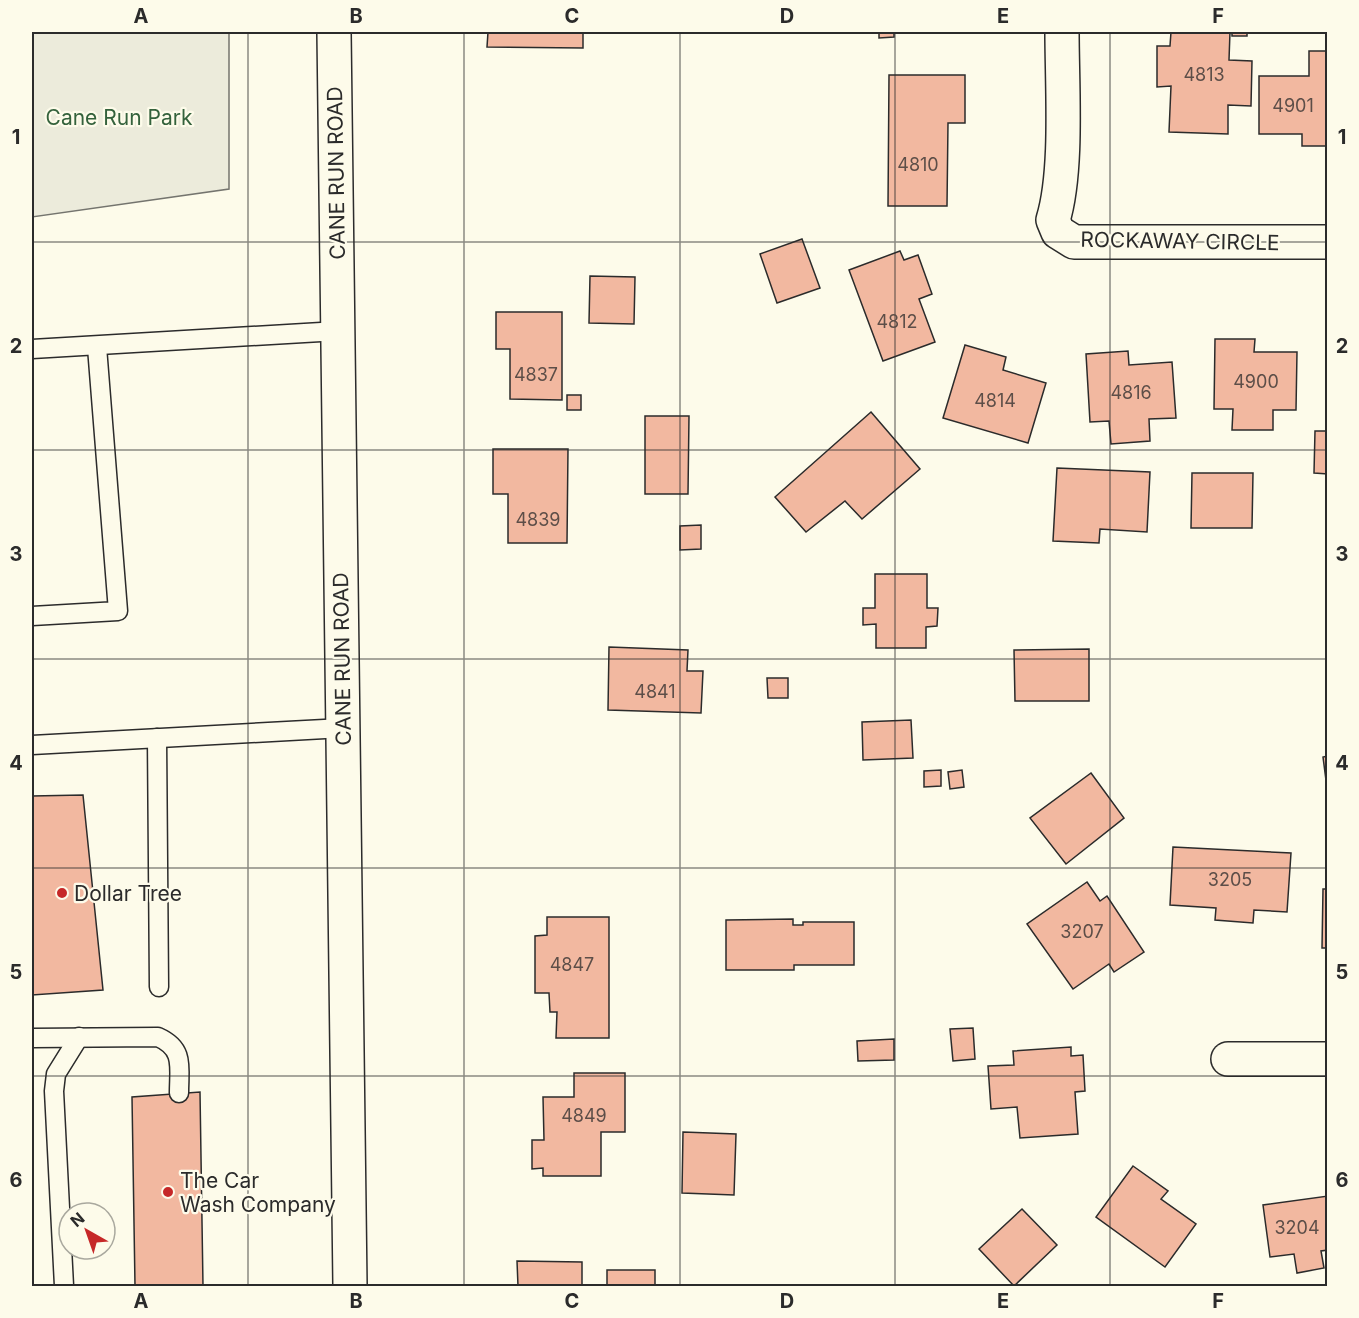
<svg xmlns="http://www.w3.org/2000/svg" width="1359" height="1318" viewBox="0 0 1359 1318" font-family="Inter,sans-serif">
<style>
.green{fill:#ecebdb;stroke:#74746e;stroke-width:1.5}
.building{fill:#f2b8a0;stroke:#2b2b2b;stroke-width:1.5}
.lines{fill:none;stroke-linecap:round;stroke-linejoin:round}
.lane-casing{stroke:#2b2b2b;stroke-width:21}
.street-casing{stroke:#2b2b2b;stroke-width:36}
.highway-casing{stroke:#2b2b2b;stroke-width:36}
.lane{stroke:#fdfbea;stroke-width:18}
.street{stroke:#fdfbea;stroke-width:33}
.highway{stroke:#fdfbea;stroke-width:33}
.grid{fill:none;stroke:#2b2b2b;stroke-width:1.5;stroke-opacity:0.55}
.poi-dot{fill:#c62828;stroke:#fdfbea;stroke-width:2}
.labels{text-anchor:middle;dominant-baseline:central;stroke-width:4.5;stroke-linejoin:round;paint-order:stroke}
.number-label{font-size:18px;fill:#5d4e48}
.park-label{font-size:21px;fill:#34623c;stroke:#fdfbea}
.street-label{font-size:21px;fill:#2b2b2b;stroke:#fdfbea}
.poi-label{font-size:21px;fill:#2b2b2b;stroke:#fdfbea;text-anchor:start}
.neatline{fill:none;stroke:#2b2b2b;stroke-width:2}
.grid-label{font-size:20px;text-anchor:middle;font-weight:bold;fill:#2b2b2b}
</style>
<rect width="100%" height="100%" fill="#fdfbea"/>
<path class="green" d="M 32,32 L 229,32 L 229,189 L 32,217 Z"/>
<g class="building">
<path d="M 488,32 L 583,32 L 583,48 L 487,47 Z"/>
<path d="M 879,32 L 894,32 L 894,37 L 879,38 Z"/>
<path d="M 1171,32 L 1230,32 L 1229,60 L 1252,61 L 1251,106 L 1228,105 L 1228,134 L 1169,132 L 1171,86 L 1157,87 L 1157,46 L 1170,46 Z"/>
<rect x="1232" y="32" width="15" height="4"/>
<path d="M 1309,51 L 1328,51 L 1328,146 L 1302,146 L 1302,134 L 1259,134 L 1259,76 L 1309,76 Z"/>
<path d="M 889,75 L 965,75 L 965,123 L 948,123 L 947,206 L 888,206 Z"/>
<path d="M 802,239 L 820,288 L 777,303 L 760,254 Z"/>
<path d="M 900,251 L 904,260 L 918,255 L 932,294 L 919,299 L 935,342 L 883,361 L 849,270 Z"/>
<path d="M 590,276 L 635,277 L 634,324 L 589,323 Z"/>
<path d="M 496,312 L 562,312 L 562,400 L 510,399 L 510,349 L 496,349 Z"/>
<path d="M 1215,339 L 1255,339 L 1254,352 L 1297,352 L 1296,410 L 1273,410 L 1273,430 L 1232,430 L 1233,409 L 1214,409 Z"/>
<path d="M 965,345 L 1006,357 L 1003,370 L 1046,383 L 1028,443 L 943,418 Z"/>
<path d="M 1128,351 L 1129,365 L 1172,362 L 1176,418 L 1149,419 L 1150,441 L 1111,444 L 1109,421 L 1090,422 L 1086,354 Z"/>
<rect x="567" y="395" width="14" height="15"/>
<path d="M 871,412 L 920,469 L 862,519 L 845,501 L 806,532 L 775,497 Z"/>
<path d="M 645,416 L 689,416 L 688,494 L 645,494 Z"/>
<path d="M 1315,431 L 1328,431 L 1328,474 L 1314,473 Z"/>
<path d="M 493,449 L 568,449 L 567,543 L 508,543 L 508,494 L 493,494 Z"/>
<path d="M 1057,468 L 1150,472 L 1147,532 L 1100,529 L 1099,543 L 1053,541 Z"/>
<path d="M 1192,473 L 1253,473 L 1252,528 L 1191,528 Z"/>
<path d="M 701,525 L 701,549 L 680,550 L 680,526 Z"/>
<path d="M 875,574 L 927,574 L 927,608 L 938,608 L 937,626 L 926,627 L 926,648 L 876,648 L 876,624 L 863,625 L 863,608 L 875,608 Z"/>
<path d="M 609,647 L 688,650 L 687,671 L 703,671 L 701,713 L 608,710 Z"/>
<path d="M 1089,649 L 1089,701 L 1015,701 L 1014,650 Z"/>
<path d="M 767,678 L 788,678 L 788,698 L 768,698 Z"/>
<path d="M 911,720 L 913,758 L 863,760 L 862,722 Z"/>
<path d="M 1328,756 L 1328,796 L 1323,757 Z"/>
<path d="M 941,770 L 941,786 L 924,787 L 924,771 Z"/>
<path d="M 962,770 L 964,787 L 950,789 L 948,772 Z"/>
<path d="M 1091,773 L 1124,818 L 1066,864 L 1030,818 Z"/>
<path d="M 83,795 L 103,990 L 32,995 L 32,796 Z"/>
<path d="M 1173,847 L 1291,853 L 1287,912 L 1254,910 L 1253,923 L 1215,920 L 1216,908 L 1170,905 Z"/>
<path d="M 1087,882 L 1100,901 L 1107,896 L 1144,952 L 1114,972 L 1109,964 L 1073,989 L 1027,924 Z"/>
<path d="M 1323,889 L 1328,889 L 1328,948 L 1322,948 Z"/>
<path d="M 547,917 L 609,917 L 609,1038 L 556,1038 L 557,1012 L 550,1012 L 549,993 L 535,993 L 535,936 L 547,935 Z"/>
<path d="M 793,919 L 793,925 L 803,925 L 803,922 L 854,922 L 854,965 L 794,965 L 794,970 L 726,970 L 726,920 Z"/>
<path d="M 973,1028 L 975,1059 L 953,1061 L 950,1029 Z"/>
<path d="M 894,1039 L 894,1060 L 858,1061 L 857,1041 Z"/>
<path d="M 1071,1047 L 1071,1056 L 1083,1055 L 1085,1091 L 1075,1092 L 1078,1134 L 1020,1138 L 1017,1107 L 991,1109 L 988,1066 L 1014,1065 L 1013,1051 Z"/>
<path d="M 574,1073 L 625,1073 L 625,1132 L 601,1132 L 601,1176 L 543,1176 L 543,1168 L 532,1169 L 532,1140 L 544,1140 L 543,1097 L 574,1097 Z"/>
<path d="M 200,1092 L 203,1286 L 135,1286 L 132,1097 Z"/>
<path d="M 683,1132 L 736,1134 L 734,1195 L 682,1193 Z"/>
<path d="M 1133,1166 L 1168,1191 L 1161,1199 L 1196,1224 L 1165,1267 L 1096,1217 Z"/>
<path d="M 1328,1196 L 1328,1250 L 1321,1251 L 1324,1268 L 1297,1273 L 1294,1254 L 1270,1257 L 1263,1205 Z"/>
<path d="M 1022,1209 L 1057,1245 L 1014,1286 L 979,1249 Z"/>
<path d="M 517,1261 L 582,1262 L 582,1286 L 518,1286 Z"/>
<rect x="607" y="1270" width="48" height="16"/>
</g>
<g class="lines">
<g class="lane-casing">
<g id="lane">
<path d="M 32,349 L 338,331"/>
<path d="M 32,616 L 118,611 L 97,347"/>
<path d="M 157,738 L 159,987"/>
<path d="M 32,745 L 343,728"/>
<path d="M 32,1038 L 158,1037 C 185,1049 179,1067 179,1093"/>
<path d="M 64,1286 L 54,1091 L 56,1074 L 79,1037"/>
</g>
</g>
<g class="street-casing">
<g id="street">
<path d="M 1062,32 C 1062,86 1068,171 1053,220 L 1058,232 L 1074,242 L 1328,242"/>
<path d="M 1228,1059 L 1328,1059"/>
</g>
</g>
<g class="highway-casing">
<path id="highway" d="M 334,32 L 350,1286"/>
</g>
<use href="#lane" class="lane"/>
<use href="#street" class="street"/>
<use href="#highway" class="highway"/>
</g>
<path class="grid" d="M 248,32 L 248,1286M 464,32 L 464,1286M 680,32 L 680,1286M 895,32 L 895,1286M 1110,32 L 1110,1286M 32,242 L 1328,242M 32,450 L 1328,450M 32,659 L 1328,659M 32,868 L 1328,868M 32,1076 L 1328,1076"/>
<g class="poi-dot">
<circle cx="62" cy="893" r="6"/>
<circle cx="168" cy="1192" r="6"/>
</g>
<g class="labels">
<g class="number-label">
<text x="1204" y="74">4813</text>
<text x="1293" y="105">4901</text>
<text x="918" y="164">4810</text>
<text x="897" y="321">4812</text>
<text x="536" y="374">4837</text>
<text x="1256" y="381">4900</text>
<text x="1131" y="392">4816</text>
<text x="995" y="400">4814</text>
<text x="538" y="519">4839</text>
<text x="655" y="691">4841</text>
<text x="1230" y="879">3205</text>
<text x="1082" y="931">3207</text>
<text x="572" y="964">4847</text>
<text x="584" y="1115">4849</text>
<text x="1297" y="1227">3204</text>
</g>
<g class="park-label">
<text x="119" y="117">Cane Run Park</text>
</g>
<g class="street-label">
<text transform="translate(336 173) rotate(-91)">CANE RUN ROAD</text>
<text transform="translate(1180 241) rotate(1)">ROCKAWAY CIRCLE</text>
<text transform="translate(342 659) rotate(-91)">CANE RUN ROAD</text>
</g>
<g class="poi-label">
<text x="74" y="893">Dollar Tree</text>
<text x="180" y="1180">The Car<tspan x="180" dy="24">Wash Company</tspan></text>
</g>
</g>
<rect width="1359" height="1318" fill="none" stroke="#fdfbea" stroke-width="66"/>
<g transform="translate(87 1231) rotate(320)"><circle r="28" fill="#fdfbea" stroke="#a9a89e" stroke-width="1.5"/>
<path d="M0-4.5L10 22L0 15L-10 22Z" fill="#c62828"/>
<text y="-9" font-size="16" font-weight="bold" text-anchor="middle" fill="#2b2b2b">N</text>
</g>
<rect x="33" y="33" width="1293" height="1252" class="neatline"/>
<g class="grid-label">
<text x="141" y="23">A</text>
<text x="356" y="23">B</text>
<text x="572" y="23">C</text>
<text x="787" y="23">D</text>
<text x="1003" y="23">E</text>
<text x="1218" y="23">F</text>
<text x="16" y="144">1</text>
<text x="1342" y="144">1</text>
<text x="16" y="353">2</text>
<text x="1342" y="353">2</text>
<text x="16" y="561">3</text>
<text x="1342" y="561">3</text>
<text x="16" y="770">4</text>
<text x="1342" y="770">4</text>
<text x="16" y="979">5</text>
<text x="1342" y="979">5</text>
<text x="16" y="1187">6</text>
<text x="1342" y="1187">6</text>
<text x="141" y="1308">A</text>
<text x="356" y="1308">B</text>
<text x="572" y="1308">C</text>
<text x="787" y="1308">D</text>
<text x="1003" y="1308">E</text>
<text x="1218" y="1308">F</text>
</g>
</svg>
